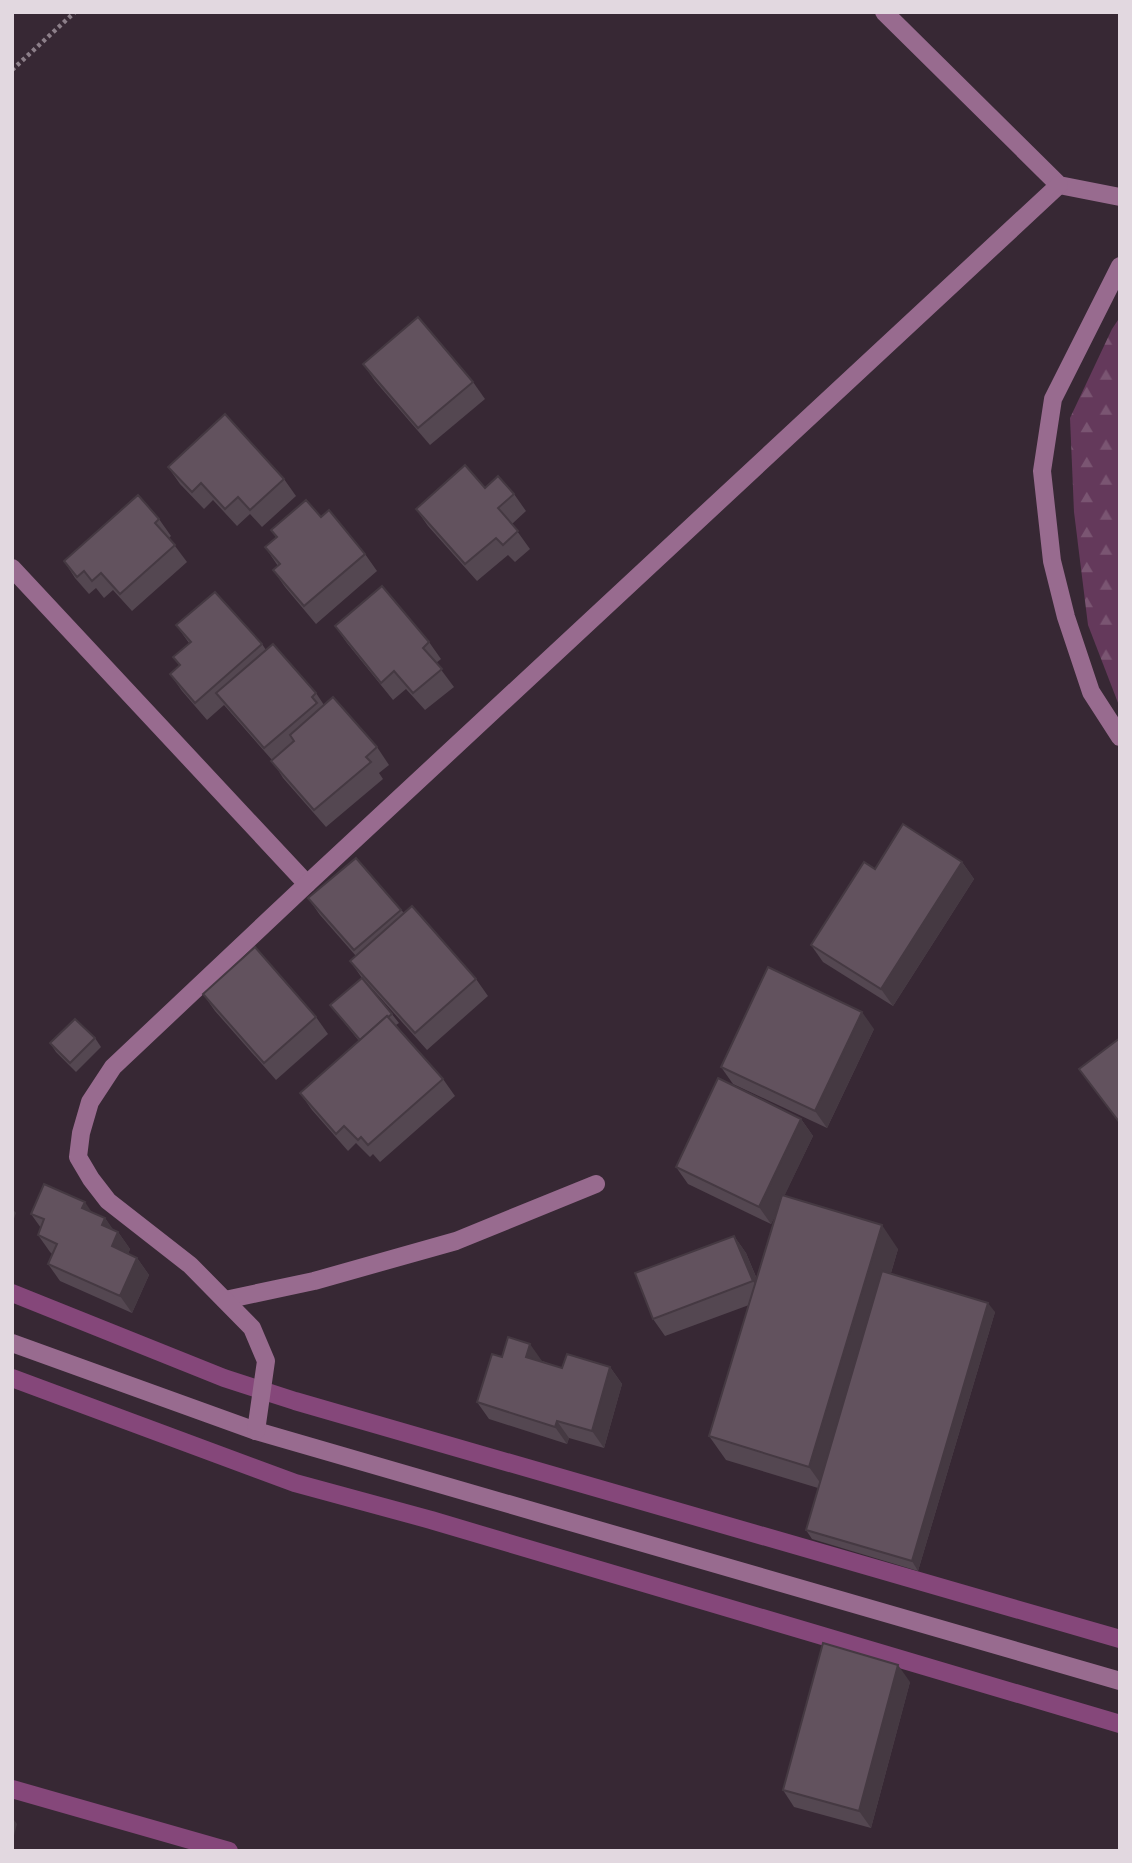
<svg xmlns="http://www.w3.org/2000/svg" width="1132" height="1863" viewBox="0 0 1132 1863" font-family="'Fira Sans',sans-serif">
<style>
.forest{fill:url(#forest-firs)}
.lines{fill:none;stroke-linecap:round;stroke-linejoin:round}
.stream{stroke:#85477a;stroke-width:18}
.path{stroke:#8c7f89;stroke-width:4.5;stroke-dasharray:3.5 3.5;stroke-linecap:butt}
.minor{stroke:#986b8f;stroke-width:18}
.wall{fill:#544751}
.shaded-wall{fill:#453942}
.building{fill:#62525e;stroke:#453942;stroke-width:2}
</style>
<defs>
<pattern id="forest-firs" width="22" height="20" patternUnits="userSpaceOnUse" patternTransform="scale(1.75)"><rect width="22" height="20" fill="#64395b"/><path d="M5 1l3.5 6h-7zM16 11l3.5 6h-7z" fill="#7a5572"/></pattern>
</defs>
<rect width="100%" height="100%" fill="#372834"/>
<path class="forest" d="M 1120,317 L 1120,708 L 1088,625 L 1074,512 L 1070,418 L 1112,329 Z"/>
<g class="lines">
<g class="stream">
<path d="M 12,1293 L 224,1378 L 295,1401 L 1120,1639"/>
<path d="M 12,1378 L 295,1483 L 431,1520 L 1120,1724"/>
<path d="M 12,1789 L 229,1851"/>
</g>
<path class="path" d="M 12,70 L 75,12"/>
<g class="minor">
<path d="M 884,12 L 1059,185 L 1120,197"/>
<path d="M 1120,266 L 1053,399 L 1042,471 L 1052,561 L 1066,617 L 1091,692 L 1120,737"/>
<path d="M 12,568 L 307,884"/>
<path d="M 225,1300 L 314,1281 L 456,1241 L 596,1184"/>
<path d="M 12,1343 L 256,1431 L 1120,1681"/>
<path d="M 256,1431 L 266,1361 L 252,1328 L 190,1265 L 108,1201 L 91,1179 L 78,1157 L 81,1133 L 90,1102 L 113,1067 L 307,884 L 1059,185"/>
</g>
</g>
<g class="wall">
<path d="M 363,364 L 473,382 L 485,399 L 430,445 L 375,381 Z"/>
<path d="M 168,467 L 284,479 L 296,496 L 262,527 L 250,514 L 237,526 L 213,500 L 204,509 L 180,484 Z"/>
<path d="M 485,488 L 514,494 L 526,511 L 512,524 L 530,549 L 515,562 L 508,555 L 477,581 L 428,526 L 416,509 Z"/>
<path d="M 321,517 L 365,554 L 377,571 L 316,624 L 285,587 L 273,570 L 278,566 L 265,547 L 276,537 L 271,530 Z"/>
<path d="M 159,519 L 171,536 L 169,538 L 187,562 L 132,611 L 113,590 L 104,598 L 96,588 L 89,594 L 75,578 L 64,561 Z"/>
<path d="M 176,625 L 262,644 L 266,650 L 316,693 L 324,705 L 377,747 L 389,765 L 379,773 L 383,779 L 326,827 L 283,778 L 272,760 L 224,705 L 207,720 L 182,691 L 170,674 L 180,666 L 173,657 L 189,643 Z"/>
<path d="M 335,626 L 429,642 L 441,659 L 436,663 L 454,687 L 425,710 L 406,689 L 393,700 L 347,643 Z"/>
<path d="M 962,862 L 974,879 L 893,1006 L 823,962 L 811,945 L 875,869 Z"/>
<path d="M 308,898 L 401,910 L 476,979 L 488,996 L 427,1050 L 367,983 L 399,1023 L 396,1025 L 443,1079 L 455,1096 L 380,1162 L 373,1154 L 370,1157 L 356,1143 L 348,1151 L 312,1110 L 300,1093 L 359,1041 L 330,1005 L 362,978 L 350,961 L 356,956 L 320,915 Z"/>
<path d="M 203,994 L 316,1017 L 328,1034 L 276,1080 L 215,1011 Z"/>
<path d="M 874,1029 L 827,1128 L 733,1084 L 721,1067 Z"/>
<path d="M 95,1038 L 101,1047 L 76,1072 L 56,1052 L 50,1043 Z"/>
<path d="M 801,1119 L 813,1136 L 784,1196 L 898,1249 L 891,1273 L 995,1312 L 918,1571 L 812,1539 L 806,1530 L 818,1488 L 726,1460 L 709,1436 L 749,1305 L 665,1336 L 653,1319 L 734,1236 L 746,1253 L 757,1279 L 778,1210 L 771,1224 L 688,1184 L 676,1167 Z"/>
<path d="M 92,1212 L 105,1218 L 113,1230 L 118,1232 L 130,1249 L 128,1254 L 137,1258 L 149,1275 L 132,1313 L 60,1281 L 48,1264 L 52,1254 L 50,1252 L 38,1235 L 41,1228 L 31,1214 Z"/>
<path d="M 502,1357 L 542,1361 L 562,1368 L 610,1367 L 622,1384 L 604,1448 L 569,1438 L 567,1444 L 489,1419 L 477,1402 Z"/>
<path d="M 910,1682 L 871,1828 L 794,1807 L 783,1790 Z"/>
</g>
<g class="shaded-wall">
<path d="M 962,862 L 974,879 L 893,1006 L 881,989 Z"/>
<path d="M 862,1012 L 874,1029 L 827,1128 L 815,1111 Z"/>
<path d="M 801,1119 L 813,1136 L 771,1224 L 759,1207 Z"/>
<path d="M 85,1202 L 97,1220 L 82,1208 Z"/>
<path d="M 12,1208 L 16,1213 L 12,1224 Z"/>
<path d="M 105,1218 L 117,1235 L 118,1232 L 130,1249 L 124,1264 L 112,1246 L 102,1225 Z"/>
<path d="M 882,1225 L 898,1249 L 826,1491 L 809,1467 Z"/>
<path d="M 734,1236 L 746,1253 L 765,1299 L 753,1281 Z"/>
<path d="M 137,1258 L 149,1275 L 132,1313 L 120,1296 Z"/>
<path d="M 988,1303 L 995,1312 L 918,1571 L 912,1561 Z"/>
<path d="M 530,1344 L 542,1361 L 538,1374 L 526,1357 Z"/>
<path d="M 610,1367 L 622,1384 L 604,1448 L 592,1431 Z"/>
<path d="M 557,1421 L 569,1438 L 567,1444 L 555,1427 Z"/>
<path d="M 898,1665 L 910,1682 L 871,1828 L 859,1811 Z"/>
<path d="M 12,1817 L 17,1824 L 12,1843 Z"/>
</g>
<g class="building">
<path d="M 418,317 L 473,382 L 418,428 L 363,364 Z"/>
<path d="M 225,414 L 284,479 L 250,510 L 238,497 L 225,509 L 201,483 L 192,492 L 168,467 Z"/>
<path d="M 465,465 L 485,488 L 498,476 L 514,494 L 498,508 L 518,531 L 503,545 L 496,538 L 465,564 L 416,509 Z"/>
<path d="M 138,495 L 159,519 L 155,523 L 175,545 L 120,594 L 101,573 L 92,581 L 84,571 L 77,577 L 64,561 Z"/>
<path d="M 306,500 L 321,517 L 329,510 L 365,554 L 304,606 L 273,570 L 280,564 L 265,547 L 277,537 L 271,530 Z"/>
<path d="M 382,586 L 429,642 L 423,648 L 442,669 L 413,693 L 394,671 L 381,683 L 335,626 Z"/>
<path d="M 215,592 L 262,644 L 195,703 L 170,674 L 180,665 L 173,657 L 191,642 L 176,625 Z"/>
<path d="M 273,644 L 316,693 L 312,697 L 317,703 L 264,748 L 216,693 Z"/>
<path d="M 333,697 L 377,747 L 366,757 L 371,762 L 314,810 L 271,761 L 294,741 L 290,735 Z"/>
<path d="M 903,824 L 962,862 L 881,989 L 811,945 L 864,862 L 875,869 Z"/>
<path d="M 356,858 L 401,910 L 354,950 L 308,898 Z"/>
<path d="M 412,906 L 476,979 L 415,1033 L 350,961 Z"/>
<path d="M 255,947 L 316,1017 L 264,1063 L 203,994 Z"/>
<path d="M 768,967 L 862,1012 L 815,1111 L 721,1067 Z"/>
<path d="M 362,978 L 392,1014 L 388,1017 L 387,1016 L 360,1040 L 330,1005 Z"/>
<path d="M 387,1016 L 443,1079 L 368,1145 L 361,1137 L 358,1140 L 344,1126 L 336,1134 L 300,1093 Z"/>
<path d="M 75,1019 L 95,1038 L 70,1063 L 50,1043 Z"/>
<path d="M 1120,1038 L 1120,1123 L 1079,1069 Z"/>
<path d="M 718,1078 L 801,1119 L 759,1207 L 676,1167 Z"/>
<path d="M 44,1184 L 85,1202 L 82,1208 L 105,1218 L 102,1225 L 118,1232 L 112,1246 L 137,1258 L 120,1296 L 48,1264 L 57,1244 L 38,1235 L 44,1219 L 31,1214 Z"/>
<path d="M 782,1195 L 882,1225 L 809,1467 L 709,1436 Z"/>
<path d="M 734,1236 L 753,1281 L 653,1319 L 635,1273 Z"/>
<path d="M 882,1271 L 988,1303 L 912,1561 L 806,1530 Z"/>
<path d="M 508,1337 L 530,1344 L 526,1357 L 562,1368 L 567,1354 L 610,1367 L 592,1431 L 557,1421 L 555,1427 L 477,1402 L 492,1354 L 502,1357 Z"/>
<path d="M 823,1643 L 898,1665 L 859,1811 L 783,1790 Z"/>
</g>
<rect width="1132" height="1863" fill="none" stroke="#e2d8e0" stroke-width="28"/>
</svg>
